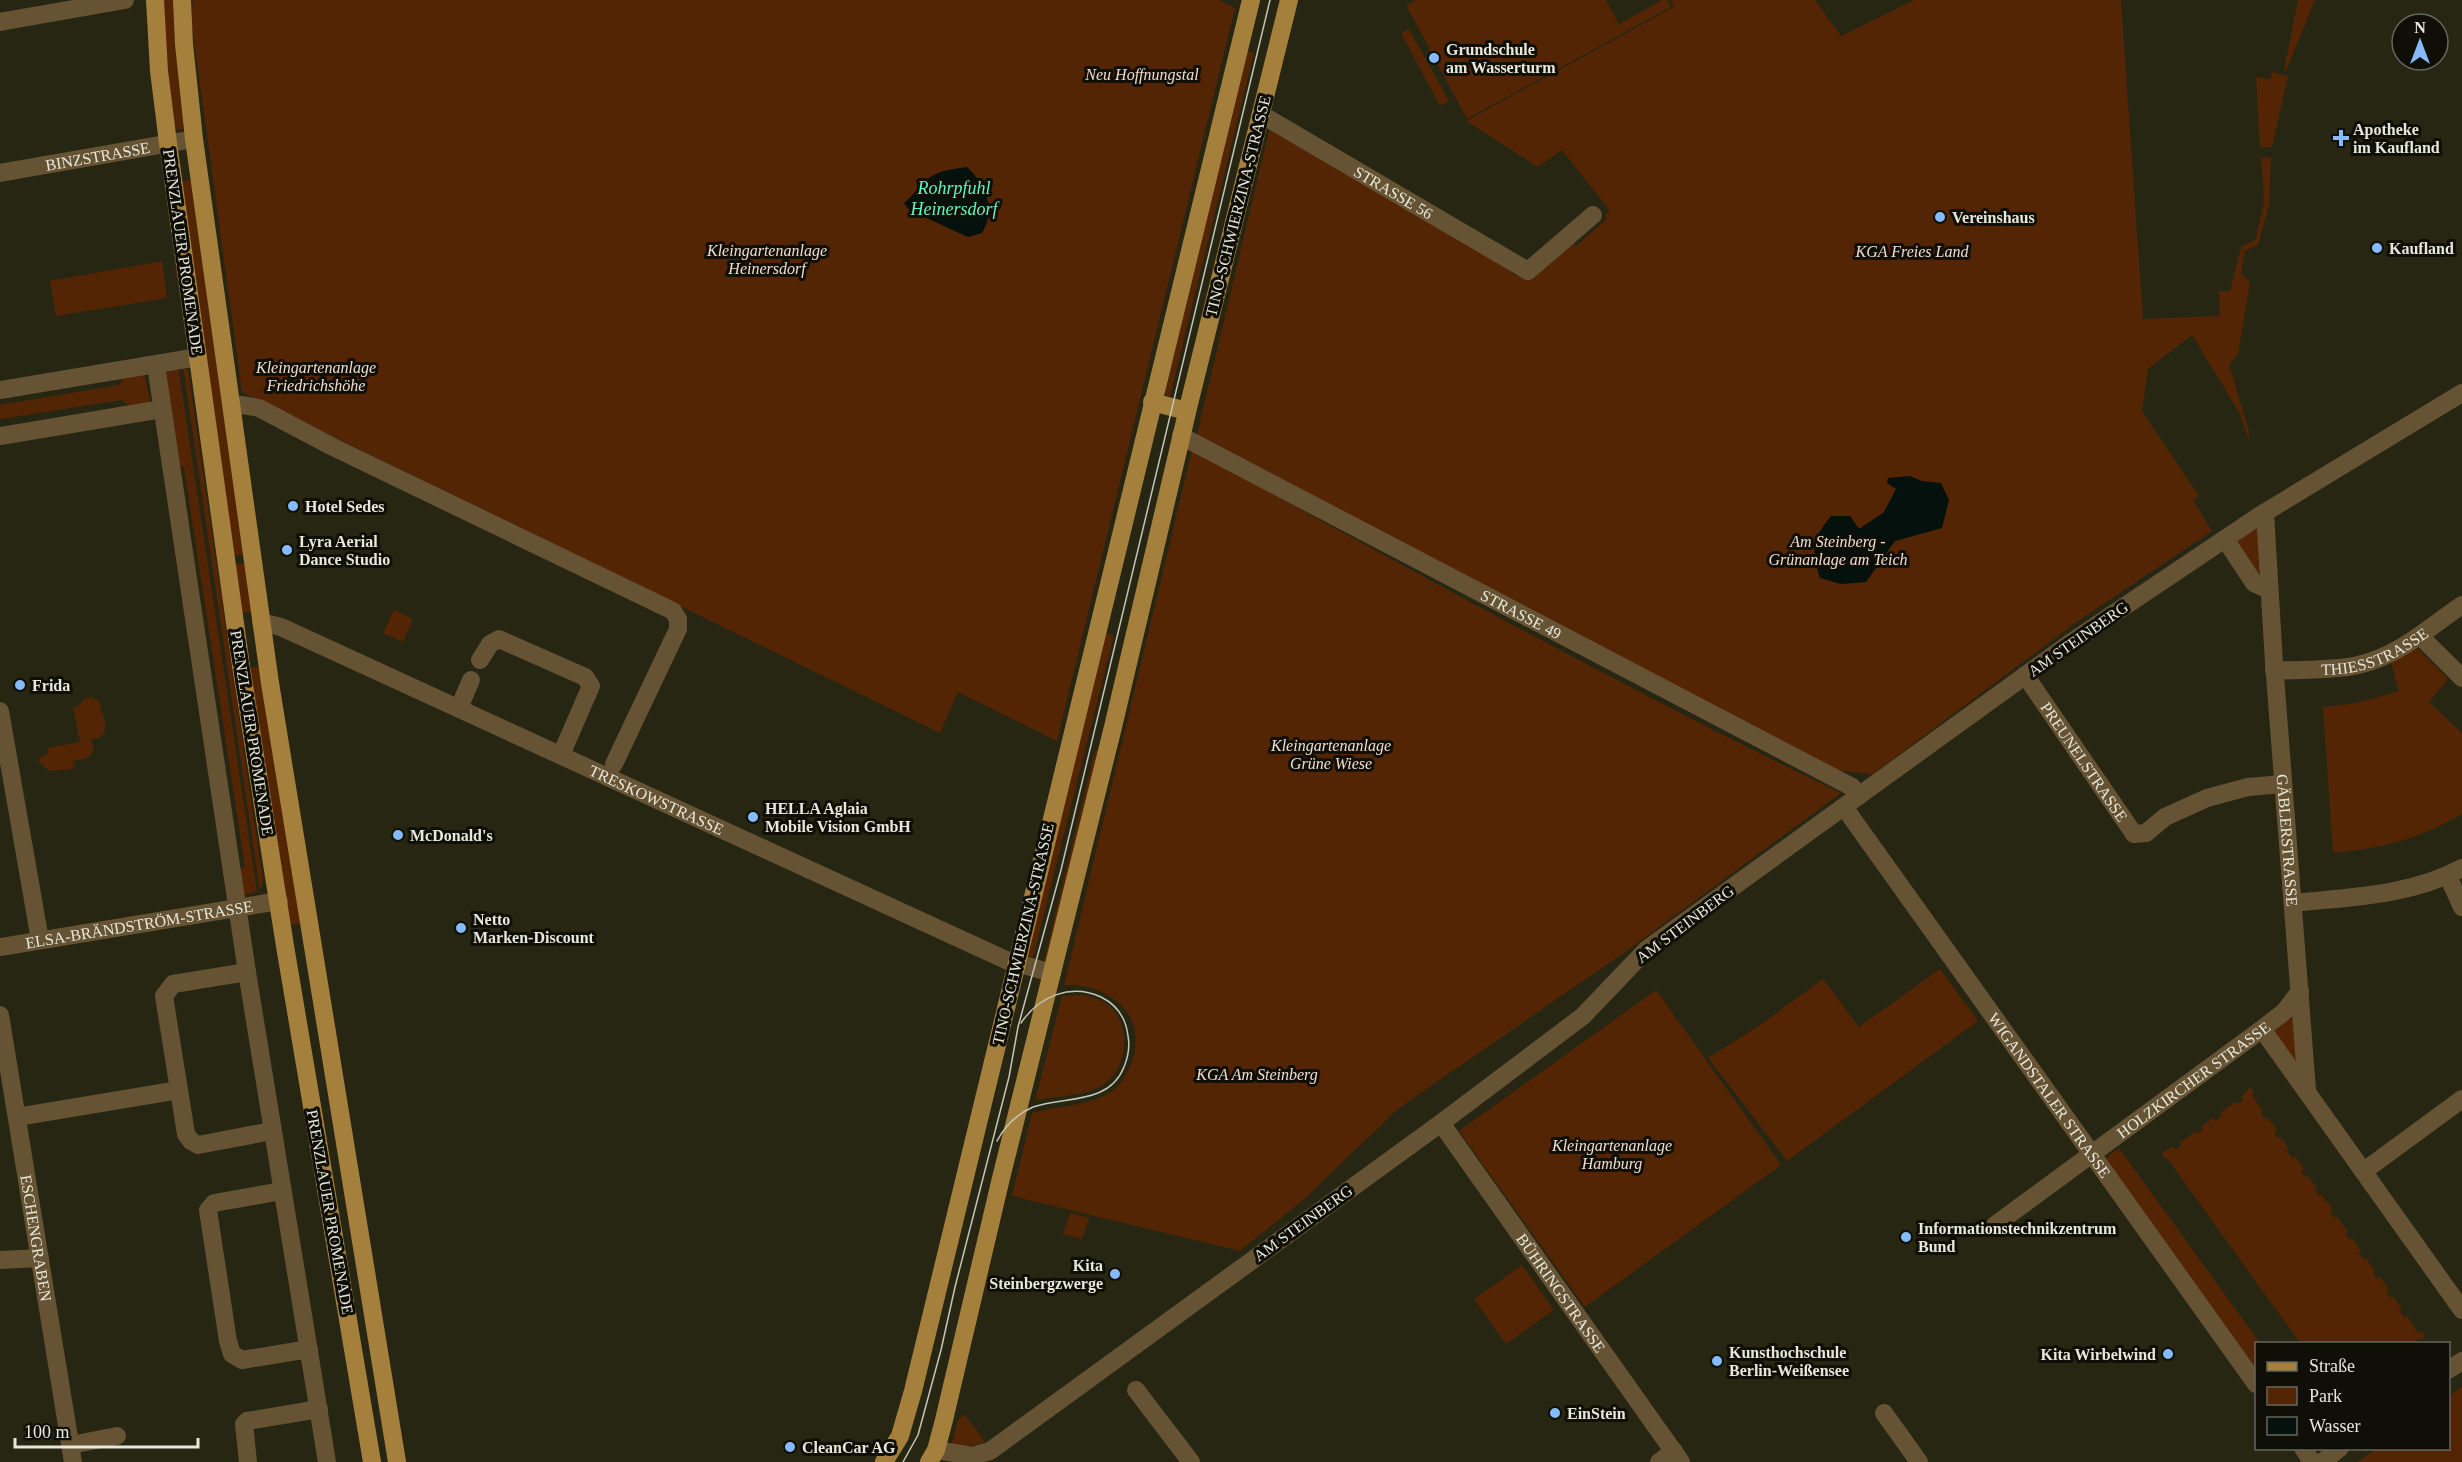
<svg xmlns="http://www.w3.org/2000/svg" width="2462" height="1462" viewBox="0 0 2462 1462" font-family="Georgia,serif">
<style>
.green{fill:#532505}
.water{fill:#04110c}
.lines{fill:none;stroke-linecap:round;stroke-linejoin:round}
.minor{stroke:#655334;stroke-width:18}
.major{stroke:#a57f3c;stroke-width:18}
.tram{stroke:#c4c5b7;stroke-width:1.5}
.poi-dot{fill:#86bbfb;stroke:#0f0f07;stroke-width:2}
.labels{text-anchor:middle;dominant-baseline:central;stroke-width:6;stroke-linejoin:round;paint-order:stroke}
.poi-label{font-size:16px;font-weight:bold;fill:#e7e8db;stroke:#0f0f07;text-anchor:start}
.park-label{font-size:16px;font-style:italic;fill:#f2dcd1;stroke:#0f0f07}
.street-label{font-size:16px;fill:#e7e8db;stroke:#0f0f07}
.water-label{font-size:18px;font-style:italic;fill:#64f4c2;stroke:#0f0f07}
</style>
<rect width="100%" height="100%" fill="#262613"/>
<g class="green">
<path d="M 161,0 L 177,0 L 184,125 L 182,129 L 177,130 L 171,113 Z"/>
<path d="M 193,0 L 1219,0 L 1235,8 L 1057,741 L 958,692 L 940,733 L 242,392 L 191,18 Z"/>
<path d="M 1416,0 L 1606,0 L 1619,24 L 1662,0 L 1667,0 L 1671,7 L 1467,119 L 1406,5 Z"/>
<path d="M 1671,0 L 1815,0 L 1841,36 L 1914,0 L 2121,0 L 2143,319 L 2220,316 L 2219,291 L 2230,291 L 2241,247 L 2256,239 L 2264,201 L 2261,158 L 2271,157 L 2269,205 L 2258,245 L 2245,251 L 2241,273 L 2250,283 L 2238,354 L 2229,365 L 2249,431 L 2249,440 L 2239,412 L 2192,335 L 2148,369 L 2142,411 L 2199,496 L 2193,500 L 2212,531 L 2078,621 L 1873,774 L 1835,770 L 1196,438 L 1269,131 L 1275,130 L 1510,266 L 1512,274 L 1524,278 L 1569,240 L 1576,246 L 1607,219 L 1605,215 L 1610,211 L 1562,150 L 1538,167 L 1466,121 L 1674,7 Z"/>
<path d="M 2298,0 L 2315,0 L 2286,71 L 2284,70 Z"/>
<path d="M 1409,29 L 1449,101 L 1440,106 L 1401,33 Z"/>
<path d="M 1245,50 L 1254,53 L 1170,397 L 1165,394 Z"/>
<path d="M 2272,72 L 2288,76 L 2272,147 L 2260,147 L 2256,77 L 2270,79 Z"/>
<path d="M 194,179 L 246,554 L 232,556 L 179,182 Z"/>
<path d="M 162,261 L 167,298 L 56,316 L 50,281 Z"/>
<path d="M 178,365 L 257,892 L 242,895 L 239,869 L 245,867 L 184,467 L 174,461 L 164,374 L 170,368 Z"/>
<path d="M 183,366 L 188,369 L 263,881 L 260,892 Z"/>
<path d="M 144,374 L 150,400 L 146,405 L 132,407 L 122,400 L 0,419 L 0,405 L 119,385 L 125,376 Z"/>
<path d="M 1192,450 C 1407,567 1620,687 1841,793 L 1628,950 L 1399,1108 L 1303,1200 L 1240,1251 L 1012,1196 L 1032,1113 C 1059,1105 1091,1107 1115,1089 C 1122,1083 1126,1074 1130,1066 C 1151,1018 1111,983 1064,985 Z"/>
<path d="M 2255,527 L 2258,530 L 2259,575 L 2233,543 Z"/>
<path d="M 246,563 L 253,612 L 241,613 L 235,564 Z"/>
<path d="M 394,610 L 413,619 L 403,642 L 383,633 Z"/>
<path d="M 1104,633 L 1114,635 L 1033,958 L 1025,956 Z"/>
<path d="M 2417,648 L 2448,679 L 2429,702 L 2462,733 L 2462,814 C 2414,841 2387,847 2333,853 L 2323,707 L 2357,703 L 2399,691 L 2391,662 Z"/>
<path d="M 262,667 L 301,924 L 289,925 L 248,668 Z"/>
<path d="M 91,697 L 99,701 L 105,722 L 105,732 L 99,738 L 91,739 L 94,749 C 88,761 83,759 72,761 L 75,764 L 72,769 L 49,771 L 39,762 L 39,758 L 48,753 L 48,748 L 80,742 L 73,707 L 80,705 L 84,699 Z"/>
<path d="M 1095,750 L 1099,751 L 1048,962 L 1044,961 Z"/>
<path d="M 1940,969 L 1978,1021 L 1787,1161 L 1708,1058 L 1760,1025 L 1823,979 L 1859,1027 Z"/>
<path d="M 1656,990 L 1781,1165 L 1585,1307 L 1459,1131 Z"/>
<path d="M 1084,995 C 1093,997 1103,1000 1110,1006 C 1132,1027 1128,1068 1103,1085 C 1084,1097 1057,1095 1035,1101 L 1062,996 Z"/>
<path d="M 2289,1018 L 2293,1020 L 2297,1060 L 2295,1062 L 2271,1028 Z"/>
<path d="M 2250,1087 L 2254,1093 L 2252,1095 L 2263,1111 L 2261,1113 L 2265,1119 L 2268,1118 L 2277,1130 L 2274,1133 L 2278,1138 L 2281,1137 L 2289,1149 L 2287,1151 L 2292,1158 L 2295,1156 L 2304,1169 L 2301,1171 L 2305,1177 L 2308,1176 L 2317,1188 L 2315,1190 L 2319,1196 L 2321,1194 L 2333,1210 L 2330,1212 L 2335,1218 L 2337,1217 L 2348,1232 L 2345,1234 L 2350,1240 L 2352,1238 L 2361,1251 L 2359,1253 L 2363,1259 L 2366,1258 L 2375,1271 L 2373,1273 L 2377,1279 L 2380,1277 L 2389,1290 L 2386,1292 L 2391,1298 L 2393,1297 L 2402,1309 L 2400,1311 L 2404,1318 L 2407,1316 L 2418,1333 L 2421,1331 L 2425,1337 L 2421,1340 L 2420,1338 L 2413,1344 L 2300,1343 L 2167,1158 L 2165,1159 L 2161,1153 L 2173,1147 L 2176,1150 L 2181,1145 L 2180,1143 L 2195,1131 L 2197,1134 L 2203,1129 L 2201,1127 L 2213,1118 L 2216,1120 L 2222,1116 L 2220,1113 L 2235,1102 L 2237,1104 L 2243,1100 L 2241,1097 Z"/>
<path d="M 2119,1148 L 2260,1343 L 2256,1344 L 2256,1373 L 2104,1159 Z"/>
<path d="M 1070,1213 L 1089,1218 L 1082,1239 L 1063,1234 Z"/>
<path d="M 1522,1265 L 1554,1310 L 1506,1344 L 1474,1299 Z"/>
<path d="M 2462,1386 L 2462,1462 L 2357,1462 L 2376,1449 L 2448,1448 L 2449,1396 Z"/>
<path d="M 964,1414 L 985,1442 L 961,1448 L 951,1447 L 958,1420 Z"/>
</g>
<g class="water">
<path d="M 967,167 C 986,186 997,209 982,233 L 968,237 L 909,210 L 904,203 C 913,196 922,183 929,178 C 940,170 954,169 967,167 Z"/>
<path d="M 1910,476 L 1922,481 L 1941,483 L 1949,500 L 1942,528 L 1895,541 L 1866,582 L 1841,584 L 1820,578 C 1811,550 1812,539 1831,516 L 1850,516 L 1859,529 L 1884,512 L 1896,489 L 1887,483 L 1888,478 Z"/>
</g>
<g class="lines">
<g class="minor">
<path d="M 0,22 L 125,0"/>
<path id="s1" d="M 1260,116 L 1269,119 L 1528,271 L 1593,215"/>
<path id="s2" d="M 0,173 L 194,139"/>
<path d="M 156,365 L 247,972 L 327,1462"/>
<path d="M 0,390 L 198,357"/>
<path d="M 232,406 L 242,405 L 259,408 L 333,447 L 673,611 L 678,619 L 678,629 L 614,764"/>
<path d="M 0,436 L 162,409"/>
<path id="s3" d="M 1181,436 L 1852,787 L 1859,796"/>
<path id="s4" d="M 2265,513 L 2274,663 L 2307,1090"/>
<path d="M 2225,539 L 2254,583 L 2269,590"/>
<path id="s5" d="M 261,622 L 281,627 L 1006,960 L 1052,973"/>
<path d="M 2420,636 L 2462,678"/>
<path d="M 480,660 L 490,644 L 499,639 L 585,677 L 591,686 L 561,755"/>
<path id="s6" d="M 2274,671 C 2301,669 2332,671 2358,665 C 2399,656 2429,627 2462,605"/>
<path id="s7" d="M 2025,675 L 2134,834 L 2146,833 L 2165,817 L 2207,798 L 2248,787 L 2283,784"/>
<path d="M 459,708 L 471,680"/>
<path d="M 0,711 L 40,940"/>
<path id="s8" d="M 1844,807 L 2256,1384"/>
<path d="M 2448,876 L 2462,907"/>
<path d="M 2293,903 C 2350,897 2410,896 2462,868"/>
<path id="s9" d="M 0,947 L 279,901"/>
<path d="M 247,972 L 173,984 L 164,996 L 186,1134 L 191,1141 L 198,1145 L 272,1131"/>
<path id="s10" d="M 0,1015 L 73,1462"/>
<path d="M 2262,1029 L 2462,1310"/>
<path d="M 17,1117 L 179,1090"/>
<path id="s11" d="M 1441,1123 L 1681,1462"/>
<path d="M 2364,1171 L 2462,1099"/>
<path d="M 282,1191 L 214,1203 L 208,1210 L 228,1341 L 232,1354 L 242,1360 L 309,1349"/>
<path id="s12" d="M 1995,1225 L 2262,1029 L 2285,1011 L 2300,991"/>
<path d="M 0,1260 L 40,1258"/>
<path d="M 2448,1370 L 2462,1361"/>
<path d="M 1136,1390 L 1191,1462"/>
<path d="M 1884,1413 L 1919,1462"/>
<path d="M 71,1445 L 117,1436"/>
<path d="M 2303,1448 L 2312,1462"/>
<path d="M 936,1450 L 972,1456 L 990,1451 L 1441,1123 L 1583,1016 L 1647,949 L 2070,643 L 2259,516 L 2462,393"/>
<path d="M 248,1462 L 244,1424 L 247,1421 L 319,1409"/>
<path d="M 1659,1462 L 1674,1451"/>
<path d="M 2322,1462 L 2340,1448"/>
</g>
<g class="major">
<path d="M 155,0 L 159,71 L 168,143 L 241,666 L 285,946 L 372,1462"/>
<path d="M 182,0 L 184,44 L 194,139 L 270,683 L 397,1462"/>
<path d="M 1152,402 L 1187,411"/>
<path d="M 884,1462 L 900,1436 L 913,1391 L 1251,0"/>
<path d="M 929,1462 L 936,1450 L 944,1420 L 1001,1178 L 1113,727 L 1189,404 L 1289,0"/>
</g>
<g class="tram">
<path d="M 997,1141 C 1005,1126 1017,1114 1033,1107 C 1065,1096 1109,1105 1124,1067 C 1128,1057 1130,1046 1128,1036 C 1126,1018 1117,1005 1101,997 C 1071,983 1039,996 1021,1023"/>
<path d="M 903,1462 L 918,1435 L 941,1350 L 955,1287 L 1009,1077 L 1018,1027 L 1061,870 L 1270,0"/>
</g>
</g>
<g class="poi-dot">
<circle cx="1434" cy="58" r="6"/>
<path d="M2338 129h6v6h6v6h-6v6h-6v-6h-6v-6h6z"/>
<circle cx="1940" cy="217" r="6"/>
<circle cx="2377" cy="248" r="6"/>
<circle cx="293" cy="506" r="6"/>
<circle cx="287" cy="550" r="6"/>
<circle cx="20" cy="685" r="6"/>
<circle cx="753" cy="817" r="6"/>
<circle cx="398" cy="835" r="6"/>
<circle cx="461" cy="928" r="6"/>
<circle cx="1906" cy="1237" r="6"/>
<circle cx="1115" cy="1274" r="6"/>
<circle cx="2168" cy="1354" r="6"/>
<circle cx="1717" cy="1361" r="6"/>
<circle cx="1555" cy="1413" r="6"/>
<circle cx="790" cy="1447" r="6"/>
</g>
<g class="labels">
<g class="poi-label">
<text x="1446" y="49">Grundschule<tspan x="1446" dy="18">am Wasserturm</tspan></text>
<text x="2353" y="129">Apotheke<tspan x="2353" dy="18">im Kaufland</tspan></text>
<text x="1952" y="217">Vereinshaus</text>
<text x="2389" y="248">Kaufland</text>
<text x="305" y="506">Hotel Sedes</text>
<text x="299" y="541">Lyra Aerial<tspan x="299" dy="18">Dance Studio</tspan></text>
<text x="32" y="685">Frida</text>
<text x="765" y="808">HELLA Aglaia<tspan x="765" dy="18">Mobile Vision GmbH</tspan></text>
<text x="410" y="835">McDonald's</text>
<text x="473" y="919">Netto<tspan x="473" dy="18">Marken-Discount</tspan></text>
<text x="1918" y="1228">Informationstechnikzentrum<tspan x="1918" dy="18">Bund</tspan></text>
<text x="1103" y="1265" text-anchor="end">Kita<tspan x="1103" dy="18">Steinbergzwerge</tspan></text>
<text x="1729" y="1352">Kunsthochschule<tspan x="1729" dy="18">Berlin-Weißensee</tspan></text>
<text x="2156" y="1354" text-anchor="end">Kita Wirbelwind</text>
<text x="1567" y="1413">EinStein</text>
<text x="802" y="1447">CleanCar AG</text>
</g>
<g class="park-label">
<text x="1142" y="74">Neu Hoffnungstal</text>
<text x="767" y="250">Kleingartenanlage<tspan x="767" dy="18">Heinersdorf</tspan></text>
<text x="1912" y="251">KGA Freies Land</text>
<text x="316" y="367">Kleingartenanlage<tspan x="316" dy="18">Friedrichshöhe</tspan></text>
<text x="1838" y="541">Am Steinberg -<tspan x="1838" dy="18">Grünanlage am Teich</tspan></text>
<text x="1331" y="745">Kleingartenanlage<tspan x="1331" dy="18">Grüne Wiese</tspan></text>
<text x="1257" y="1074">KGA Am Steinberg</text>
<text x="1612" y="1145">Kleingartenanlage<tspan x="1612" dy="18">Hamburg</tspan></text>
</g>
<g class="street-label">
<text stroke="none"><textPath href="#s2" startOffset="99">BINZSTRASSE</textPath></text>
<text stroke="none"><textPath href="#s1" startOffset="154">STRASSE 56</textPath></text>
<text transform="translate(1238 206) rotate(-76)">TINO-SCHWIERZINA-STRASSE</text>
<text transform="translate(183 252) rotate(82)">PRENZLAUER PROMENADE</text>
<text stroke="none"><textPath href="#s3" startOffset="384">STRASSE 49</textPath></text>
<text transform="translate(2078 639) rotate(-35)">AM STEINBERG</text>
<text stroke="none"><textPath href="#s6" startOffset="104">THIESSTRASSE</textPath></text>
<text transform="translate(252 733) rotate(81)">PRENZLAUER PROMENADE</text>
<text stroke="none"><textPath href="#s7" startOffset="105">PREUNELSTRASSE</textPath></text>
<text stroke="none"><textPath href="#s5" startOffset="434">TRESKOWSTRASSE</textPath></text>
<text stroke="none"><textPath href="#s4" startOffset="328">GÄBLERSTRASSE</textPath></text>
<text stroke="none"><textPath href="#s9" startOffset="141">ELSA-BRÄNDSTRÖM-STRASSE</textPath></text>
<text transform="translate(1685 924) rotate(-37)">AM STEINBERG</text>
<text transform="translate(1023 934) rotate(-77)">TINO-SCHWIERZINA-STRASSE</text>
<text stroke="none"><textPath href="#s12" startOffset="246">HOLZKIRCHER STRASSE</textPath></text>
<text stroke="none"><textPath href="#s8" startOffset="354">WIGANDSTALER STRASSE</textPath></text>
<text transform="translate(330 1212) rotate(80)">PRENZLAUER PROMENADE</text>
<text transform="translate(1303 1223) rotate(-36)">AM STEINBERG</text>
<text stroke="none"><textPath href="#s10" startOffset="226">ESCHENGRABEN</textPath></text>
<text stroke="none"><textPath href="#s11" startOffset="208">BÜHRINGSTRASSE</textPath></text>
</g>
<g class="water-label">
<text x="954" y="188">Rohrpfuhl<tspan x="954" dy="21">Heinersdorf</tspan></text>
</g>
</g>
<rect x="2255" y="1342" width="195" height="108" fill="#0f0f07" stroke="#65665c" stroke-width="1.5"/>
<rect x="2267" y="1362" width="30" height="9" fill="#a57f3c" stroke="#65665c" stroke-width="1.5"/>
<text x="2309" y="1372" font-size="18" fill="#e7e8db">Straße</text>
<rect x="2267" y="1387" width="30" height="18" fill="#532505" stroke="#65665c" stroke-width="1.5"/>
<text x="2309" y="1402" font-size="18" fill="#e7e8db">Park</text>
<rect x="2267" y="1417" width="30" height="18" fill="#04110c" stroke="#65665c" stroke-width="1.5"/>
<text x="2309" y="1432" font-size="18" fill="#e7e8db">Wasser</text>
<g transform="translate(2420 42)"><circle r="28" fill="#0f0f07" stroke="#65665c" stroke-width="1.5"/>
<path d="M0-4.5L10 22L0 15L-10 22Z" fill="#86bbfb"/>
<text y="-9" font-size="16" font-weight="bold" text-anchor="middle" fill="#e7e8db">N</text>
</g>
<path d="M15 1438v9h183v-9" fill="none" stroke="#e7e8db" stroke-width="3"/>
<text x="24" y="1438" font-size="18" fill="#e7e8db" stroke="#0f0f07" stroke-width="4.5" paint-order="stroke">100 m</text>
</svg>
